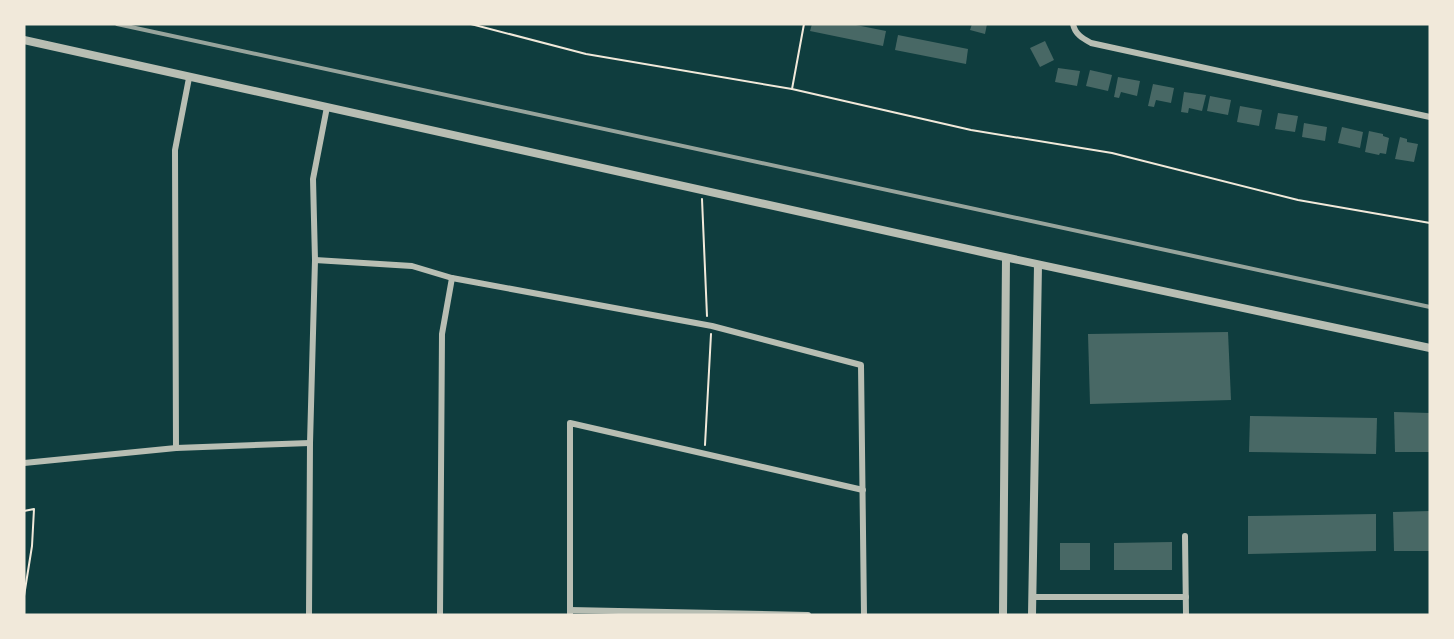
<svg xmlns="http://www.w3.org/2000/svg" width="1454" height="639" viewBox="0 0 1454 639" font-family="Rubik,sans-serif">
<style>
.building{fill:#486865}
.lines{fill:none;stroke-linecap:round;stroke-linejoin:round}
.path{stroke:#f1e9da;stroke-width:2}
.minor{stroke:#b8beb3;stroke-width:6}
.tertiary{stroke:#b8beb3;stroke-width:8}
.rail{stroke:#97a49c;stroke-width:4}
</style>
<rect width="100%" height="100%" fill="#0f3d3e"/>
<g class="building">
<path d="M 812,24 L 851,24 L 886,31 L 883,46 L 810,31 Z"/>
<path d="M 972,24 L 987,24 L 985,34 L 970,30 Z"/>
<path d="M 898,35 L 968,49 L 966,64 L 895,50 Z"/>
<path d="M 1045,41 L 1054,60 L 1040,67 L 1030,48 Z"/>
<path d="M 1058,68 L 1080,71 L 1077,86 L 1055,82 Z"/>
<path d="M 1090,70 L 1112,75 L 1108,91 L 1086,86 Z"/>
<path d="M 1118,77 L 1140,81 L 1137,96 L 1121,92 L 1119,98 L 1114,97 Z"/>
<path d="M 1153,84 L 1174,88 L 1171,103 L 1156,100 L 1154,107 L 1148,106 Z"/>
<path d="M 1184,92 L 1206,95 L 1202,111 L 1189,108 L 1188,113 L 1181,112 Z"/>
<path d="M 1210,96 L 1231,100 L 1228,115 L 1207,111 Z"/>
<path d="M 1240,106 L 1262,110 L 1259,126 L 1237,122 Z"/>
<path d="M 1278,113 L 1298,116 L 1295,132 L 1275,129 Z"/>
<path d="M 1304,123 L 1327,127 L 1325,141 L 1302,137 Z"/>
<path d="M 1342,127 L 1363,132 L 1360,148 L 1338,143 Z"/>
<path d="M 1369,131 L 1383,134 L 1383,136 L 1389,138 L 1386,154 L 1380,153 L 1379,155 L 1365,152 Z"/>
<path d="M 1400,137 L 1407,139 L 1407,142 L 1418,144 L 1414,162 L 1395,159 Z"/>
<path d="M 1228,332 L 1231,400 L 1090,404 L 1088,334 Z"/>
<path d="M 1394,412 L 1430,413 L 1430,452 L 1395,452 Z"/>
<path d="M 1250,416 L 1377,418 L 1376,454 L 1249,452 Z"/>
<path d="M 1430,511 L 1430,551 L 1394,551 L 1393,512 Z"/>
<path d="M 1376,514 L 1376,551 L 1248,554 L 1248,516 Z"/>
<path d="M 1172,542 L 1172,570 L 1114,570 L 1114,543 Z"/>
<rect x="1060" y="543" width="30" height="27"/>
</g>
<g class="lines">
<g class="path">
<path d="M 471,24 L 586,54 L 792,89 L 971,130 L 1112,153 L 1298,200 L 1430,223"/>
<path d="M 792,89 L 804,24"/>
<path d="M 702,199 L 707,316"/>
<path d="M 705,445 L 711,334"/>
<path d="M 24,511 L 34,509 L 32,546 L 24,596"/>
</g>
<g class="minor">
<path d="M 1073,24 C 1075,34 1082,38 1091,43 L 1430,117"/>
<path d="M 315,260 L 412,266 L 452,278 L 712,326 L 861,365 L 864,615"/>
<path d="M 176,448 L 175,150 L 189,78"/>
<path d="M 24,463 L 176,448 L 310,443"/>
<path d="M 1185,536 L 1186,615"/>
<path d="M 1033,597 L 1186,597"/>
<path d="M 570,610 L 808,615"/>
<path d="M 309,615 L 310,443 L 315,260 L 313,179 L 327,107"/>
<path d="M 440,615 L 442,334 L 452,278"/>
<path d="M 570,615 L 570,423 L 863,490"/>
</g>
<g class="tertiary">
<path d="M 24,40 L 995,255 L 1430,348"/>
<path d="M 1003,615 L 1006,258"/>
<path d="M 1032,615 L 1038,265"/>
</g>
<path class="rail" d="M 117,24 L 1430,307"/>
</g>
<rect width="1454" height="639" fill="none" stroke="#f1e9da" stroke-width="51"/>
</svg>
